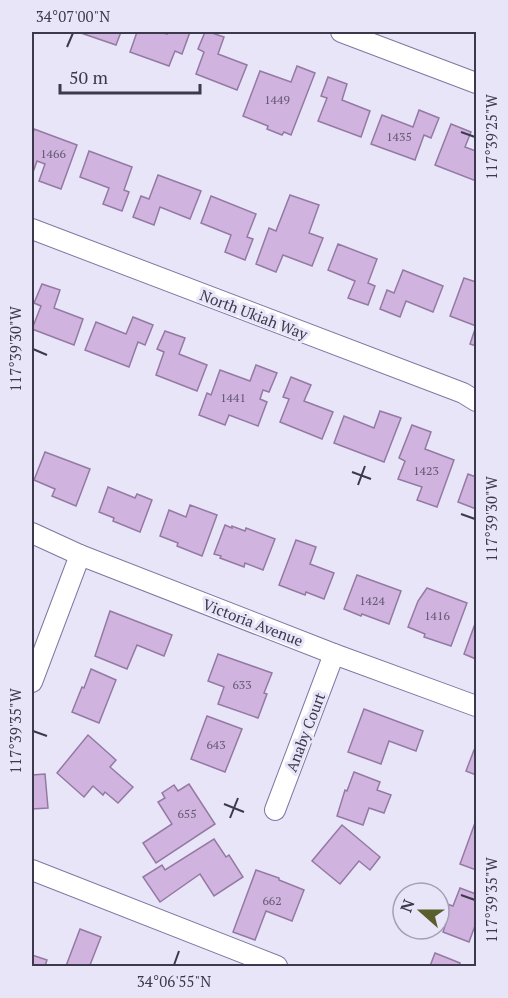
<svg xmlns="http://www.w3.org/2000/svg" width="508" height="998" viewBox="0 0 508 998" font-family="'PT Serif',serif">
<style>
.building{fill:#d0b4df;stroke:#947aa2;stroke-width:1.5}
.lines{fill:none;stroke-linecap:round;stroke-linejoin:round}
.minor-casing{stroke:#8077a3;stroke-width:22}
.minor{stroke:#fff;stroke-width:20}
.ticks{fill:none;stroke:#3d394c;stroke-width:2}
.labels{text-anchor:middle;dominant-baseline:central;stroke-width:6;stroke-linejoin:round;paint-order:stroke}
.number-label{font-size:12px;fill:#625871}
.street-label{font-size:15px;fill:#3d394c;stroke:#e8e5f9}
.neatline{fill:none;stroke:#3d394c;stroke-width:2}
.ticks-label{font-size:15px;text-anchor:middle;fill:#3d394c}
</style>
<rect width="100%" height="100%" fill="#e8e5f9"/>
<g class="building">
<path d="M 78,32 L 121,32 L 116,45 Z"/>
<path d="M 137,32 L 160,32 L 167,34 L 168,32 L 190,32 L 182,54 L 175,51 L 169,66 L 130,52 Z"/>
<path d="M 205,32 L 209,32 L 224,37 L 218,54 L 247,65 L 237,90 L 196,74 L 204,52 L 198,49 Z"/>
<path d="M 297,66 L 315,73 L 291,135 L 284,132 L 282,135 L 267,129 L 268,126 L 243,116 L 260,71 L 291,82 Z"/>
<path d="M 328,77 L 347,84 L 342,100 L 370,111 L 361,137 L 318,121 L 327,98 L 321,96 Z"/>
<path d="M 419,110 L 439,118 L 431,138 L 424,135 L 415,160 L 371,144 L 382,115 L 413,127 Z"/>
<path d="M 451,124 L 471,132 L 465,147 L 476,151 L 476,181 L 435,165 Z"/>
<path d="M 34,129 L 77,145 L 61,189 L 39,181 L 45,164 L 37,161 L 32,175 L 32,137 Z"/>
<path d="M 89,151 L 132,167 L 124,190 L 129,192 L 122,211 L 103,204 L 109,188 L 80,177 Z"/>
<path d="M 158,175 L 201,191 L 190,219 L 160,207 L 154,225 L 133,217 L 141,196 L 149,199 Z"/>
<path d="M 290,195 L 319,205 L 309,233 L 323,238 L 312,266 L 283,255 L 276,272 L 256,264 L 269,228 L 276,231 Z"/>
<path d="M 211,196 L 256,214 L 247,237 L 253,239 L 245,260 L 225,252 L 231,235 L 201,223 Z"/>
<path d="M 338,244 L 377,259 L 368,283 L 375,286 L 368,305 L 348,298 L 355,281 L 328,270 Z"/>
<path d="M 403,270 L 443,286 L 433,312 L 406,301 L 400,317 L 380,309 L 387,290 L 394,293 Z"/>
<path d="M 464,278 L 476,282 L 476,346 L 470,344 L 476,326 L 450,316 Z"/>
<path d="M 42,284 L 60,290 L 54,308 L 83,319 L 74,345 L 32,329 L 41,306 L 34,303 Z"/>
<path d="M 133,317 L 153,325 L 145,345 L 138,342 L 129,367 L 85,350 L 96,322 L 126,334 Z"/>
<path d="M 165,331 L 185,338 L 179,354 L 207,365 L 197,391 L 156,375 L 164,352 L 157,349 Z"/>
<path d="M 256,365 L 277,373 L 269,392 L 263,390 L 260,399 L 267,402 L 258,426 L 229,415 L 225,425 L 199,415 L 207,393 L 211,395 L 220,370 L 250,381 Z"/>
<path d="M 291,377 L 311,385 L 304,401 L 333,412 L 322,439 L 280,422 L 289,399 L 283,397 Z"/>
<path d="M 380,411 L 401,418 L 384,462 L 334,443 L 344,416 L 374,428 Z"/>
<path d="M 412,425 L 431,432 L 425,449 L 454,460 L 437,507 L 417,500 L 422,487 L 398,479 L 405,461 L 399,458 Z"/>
<path d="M 45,452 L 90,469 L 76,506 L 52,496 L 55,489 L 34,480 Z"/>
<path d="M 468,474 L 476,477 L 476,509 L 458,502 Z"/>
<path d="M 108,487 L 135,498 L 137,494 L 152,500 L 140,532 L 113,521 L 114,518 L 99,512 Z"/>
<path d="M 190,505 L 217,515 L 202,556 L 177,546 L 178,543 L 160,536 L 169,510 L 186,517 Z"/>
<path d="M 225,525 L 232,528 L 232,526 L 245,531 L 246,528 L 275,539 L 263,570 L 245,563 L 244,567 L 220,558 L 221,556 L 214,554 Z"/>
<path d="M 296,540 L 316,547 L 310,564 L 334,573 L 324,599 L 306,592 L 305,595 L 279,585 Z"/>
<path d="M 357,575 L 401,591 L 389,624 L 362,614 L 361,616 L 344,609 Z"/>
<path d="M 427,588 L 467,603 L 451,646 L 424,637 L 425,634 L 408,627 L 418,601 Z"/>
<path d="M 110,611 L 172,635 L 164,656 L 137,645 L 127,669 L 95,656 Z"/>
<path d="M 476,621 L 476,659 L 464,654 Z"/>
<path d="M 218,654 L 272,673 L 264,693 L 267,694 L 258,718 L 218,704 L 224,687 L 208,681 Z"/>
<path d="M 91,669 L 116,680 L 99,723 L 72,712 L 82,687 L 84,688 Z"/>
<path d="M 364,709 L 423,731 L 416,751 L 389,741 L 381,764 L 348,752 Z"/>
<path d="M 207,716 L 242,729 L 225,772 L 191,759 Z"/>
<path d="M 88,735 L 116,760 L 110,767 L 133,787 L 118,803 L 105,792 L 103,795 L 93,786 L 84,797 L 57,773 Z"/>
<path d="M 474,750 L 476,751 L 476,775 L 466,771 Z"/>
<path d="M 354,772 L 380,782 L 377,790 L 391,795 L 384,813 L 369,808 L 363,825 L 337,816 L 345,790 L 347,791 Z"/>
<path d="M 45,774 L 48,808 L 32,809 L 32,775 Z"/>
<path d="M 189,784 L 215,824 L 156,863 L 143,843 L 172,824 L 158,802 L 165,798 L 162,793 L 174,785 L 178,791 Z"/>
<path d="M 476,820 L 476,870 L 460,864 Z"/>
<path d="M 342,825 L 380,857 L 370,870 L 359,861 L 340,884 L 312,861 Z"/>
<path d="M 214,839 L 226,857 L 229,855 L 243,877 L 214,896 L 200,874 L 160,902 L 143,877 L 162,865 L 165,870 Z"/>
<path d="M 256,870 L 279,878 L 279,880 L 304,890 L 292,921 L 266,911 L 255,940 L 233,932 Z"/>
<path d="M 460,888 L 476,894 L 476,923 L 469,942 L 443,932 L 447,920 L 439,917 L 444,903 L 453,906 Z"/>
<path d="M 80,929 L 101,937 L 90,965 L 93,966 L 66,966 Z"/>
<path d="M 435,953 L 460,963 L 459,966 L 430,966 Z"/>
<path d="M 32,955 L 47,960 L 45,966 L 32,966 Z"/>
</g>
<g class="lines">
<g class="minor-casing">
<g id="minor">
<path d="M 341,32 L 476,83"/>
<path d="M 32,229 L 463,393 L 476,401"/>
<path d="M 32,533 L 80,555 L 334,654 L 476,706"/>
<path d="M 32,682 L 80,555"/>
<path d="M 275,810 L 334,654"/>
<path d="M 32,870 L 277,966"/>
</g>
</g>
<use href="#minor" class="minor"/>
</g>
<path class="ticks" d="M 67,47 L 73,33M 461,132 L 475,137M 33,349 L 47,355M 352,472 L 371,479M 358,485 L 365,466M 461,514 L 475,519M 33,731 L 47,736M 224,804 L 244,812M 230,818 L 238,798M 461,895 L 475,900M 174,965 L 179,951"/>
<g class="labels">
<g class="number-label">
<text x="277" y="99">1449</text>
<text x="399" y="136">1435</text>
<text x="53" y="153">1466</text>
<text x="233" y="397">1441</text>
<text x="426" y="470">1423</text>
<text x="372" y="600">1424</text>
<text x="437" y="615">1416</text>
<text x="242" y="684">633</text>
<text x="216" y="744">643</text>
<text x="187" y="813">655</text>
<text x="272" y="900">662</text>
</g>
<g class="street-label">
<text transform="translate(254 314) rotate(21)">North Ukiah Way</text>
<text transform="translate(253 622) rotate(21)">Victoria Avenue</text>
<text transform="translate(305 732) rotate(-69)">Anaby Court</text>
</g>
</g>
<rect width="508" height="998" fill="none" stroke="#e8e5f9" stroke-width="66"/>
<g transform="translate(421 911) rotate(291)"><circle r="28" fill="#e8e5f9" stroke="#a4a0b4" stroke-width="1.5"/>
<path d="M0-4.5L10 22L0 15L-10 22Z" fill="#595e2c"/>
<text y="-9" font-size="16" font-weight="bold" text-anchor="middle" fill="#3d394c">N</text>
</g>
<path d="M60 84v9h140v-9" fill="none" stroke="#3d394c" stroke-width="3"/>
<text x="69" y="84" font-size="18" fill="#3d394c" stroke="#e8e5f9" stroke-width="4.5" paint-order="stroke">50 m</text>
<rect x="33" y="33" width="442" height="932" class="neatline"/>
<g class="ticks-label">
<text x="73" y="22">34°07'00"N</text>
<text transform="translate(492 137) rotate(-90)" y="5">117°39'25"W</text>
<text transform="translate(16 349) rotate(-90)" y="5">117°39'30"W</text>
<text transform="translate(492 519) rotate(-90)" y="5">117°39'30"W</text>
<text transform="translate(16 731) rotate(-90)" y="5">117°39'35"W</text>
<text transform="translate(492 900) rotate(-90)" y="5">117°39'35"W</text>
<text x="174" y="987">34°06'55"N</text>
</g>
</svg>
